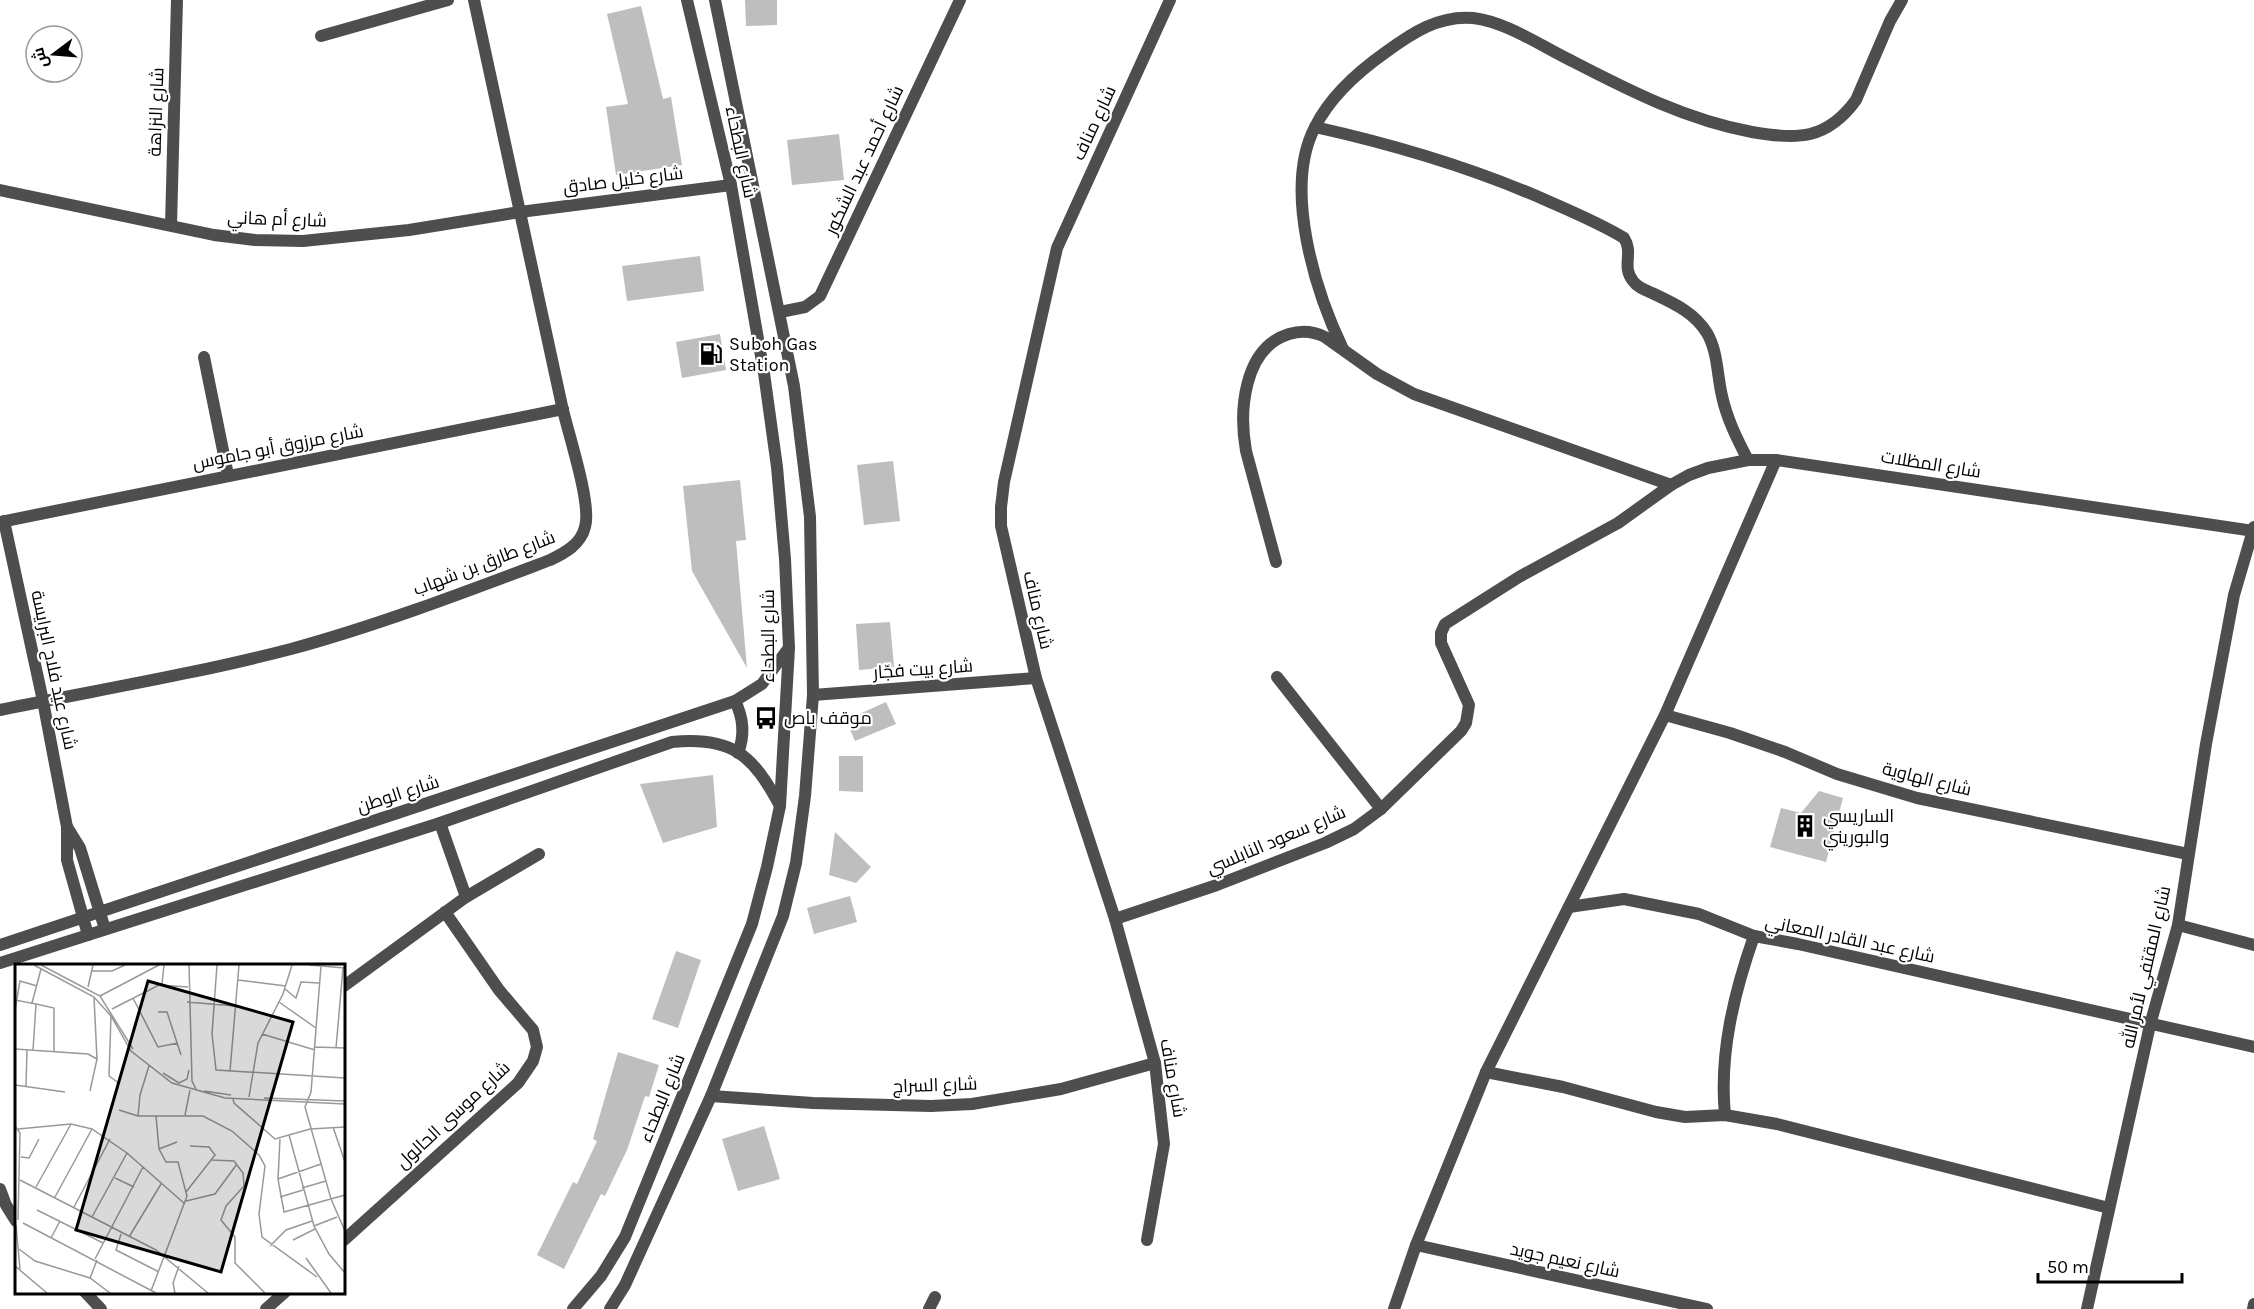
<svg xmlns="http://www.w3.org/2000/svg" width="2254" height="1309" viewBox="0 0 2254 1309" font-family="Karla,Cairo,sans-serif">
<style>
.building{fill:#bebebe}
.lines{fill:none;stroke-linecap:round;stroke-linejoin:round}
.minor{stroke:#4e4e4e;stroke-width:12}
.tertiary{stroke:#4e4e4e;stroke-width:12}
.labels{text-anchor:middle;dominant-baseline:central;stroke-width:4.5;stroke-linejoin:round;paint-order:stroke}
.street-label{font-size:18px;fill:#000;stroke:#fff}
.poi-label{font-size:18px;fill:#000;stroke:#fff;text-anchor:start}
.inset-road{fill:none;stroke:#999;stroke-width:1.5}
.view{fill:#000;fill-opacity:0.15;stroke:#000;stroke-width:3}
.inset-edge{fill:none;stroke:#000;stroke-width:3}
</style>
<rect width="100%" height="100%" fill="#fff"/>
<g class="building">
<path d="M 745,0 L 777,0 L 777,25 L 746,26 Z"/>
<path d="M 641,6 L 663,99 L 671,97 L 682,165 L 616,175 L 606,107 L 628,104 L 607,14 Z"/>
<path d="M 839,134 L 844,180 L 792,185 L 787,140 Z"/>
<path d="M 700,256 L 704,291 L 627,301 L 622,266 Z"/>
<path d="M 720,334 L 726,370 L 682,378 L 676,342 Z"/>
<path d="M 893,461 L 900,521 L 864,525 L 857,465 Z"/>
<path d="M 740,480 L 746,540 L 736,541 L 747,668 L 692,571 L 683,486 Z"/>
<path d="M 890,622 L 894,667 L 859,670 L 856,624 Z"/>
<path d="M 886,702 L 896,724 L 855,741 L 846,720 Z"/>
<path d="M 839,756 L 863,756 L 863,792 L 839,791 Z"/>
<path d="M 713,775 L 717,827 L 663,843 L 640,784 Z"/>
<path d="M 1819,791 L 1843,798 L 1826,862 L 1770,847 L 1781,808 L 1801,813 Z"/>
<path d="M 835,832 L 871,867 L 856,883 L 829,875 Z"/>
<path d="M 850,896 L 857,922 L 814,934 L 807,908 Z"/>
<path d="M 676,951 L 701,960 L 678,1028 L 652,1019 Z"/>
<path d="M 618,1052 L 659,1065 L 649,1097 L 645,1096 L 627,1150 L 605,1196 L 601,1194 L 564,1269 L 537,1255 L 573,1182 L 577,1184 L 597,1141 L 593,1139 Z"/>
<path d="M 764,1126 L 780,1179 L 738,1191 L 722,1139 Z"/>
</g>
<g class="lines">
<g class="minor">
<path d="M 321,36 L 448,0"/>
<path d="M 1315,127 C 1396,145 1474,168 1550,202 C 1575,213 1601,224 1624,238 C 1634,253 1621,266 1633,281 C 1637,287 1645,290 1652,293 C 1673,303 1694,312 1707,333 C 1718,352 1717,375 1722,396 C 1727,419 1737,439 1748,460"/>
<path d="M 0,190 L 214,235 L 255,240 L 303,241 L 409,230 L 520,212 L 731,185"/>
<path d="M 171,225 L 177,0"/>
<path d="M 780,312 L 805,307 L 820,296 L 960,0"/>
<path d="M 1343,349 C 1315,291 1283,188 1315,127 C 1330,97 1359,71 1386,52 C 1412,33 1439,15 1473,18 C 1507,22 1541,46 1572,61 C 1630,91 1687,120 1752,132 C 1797,140 1827,140 1856,100 L 1890,21 L 1902,0"/>
<path d="M 204,357 L 228,475"/>
<path d="M 4,521 L 43,701 L 67,827 L 67,860 L 88,935"/>
<path d="M 0,522 L 563,409"/>
<path d="M 1276,562 L 1246,451 C 1239,412 1243,348 1289,334 C 1302,330 1313,331 1325,337 L 1377,374 L 1414,394 L 1671,485"/>
<path d="M 1277,677 L 1381,809"/>
<path d="M 813,695 L 1036,678"/>
<path d="M 0,710 C 97,690 195,674 291,649 C 379,625 465,592 550,560 C 565,553 581,544 585,527 C 592,504 568,433 562,406 C 532,271 504,135 474,0"/>
<path d="M 1665,715 L 1730,733 L 1785,752 L 1837,774 L 1917,798 L 2188,854"/>
<path d="M 440,823 L 466,897"/>
<path d="M 67,827 L 80,848 L 105,929"/>
<path d="M 1569,907 L 1624,899 L 1699,914 L 1754,936 L 1798,944 L 2254,1047"/>
<path d="M 1115,919 L 1217,885 L 1325,843 L 1354,829 L 1381,809 L 1461,731 L 1466,723 L 1469,705 L 1441,643 L 1441,633 L 1445,624 L 1519,577 L 1618,523 L 1671,485 L 1689,475 L 1708,468 L 1748,460 L 1776,460 L 2254,531"/>
<path d="M 2178,925 L 2254,945"/>
<path d="M 344,986 L 466,897 L 539,854"/>
<path d="M 1486,1072 L 1563,1087 L 1656,1112 L 1685,1117 L 1725,1115 L 1777,1124 L 2109,1208"/>
<path d="M 711,1096 L 813,1103 L 931,1106 L 972,1104 L 1061,1089 L 1155,1063"/>
<path d="M 1725,1115 C 1719,1054 1734,993 1754,936"/>
<path d="M 0,1189 L 6,1205 L 16,1221"/>
<path d="M 344,1240 L 518,1083 L 533,1061 L 537,1047 L 533,1030 L 499,990 L 445,912"/>
<path d="M 1147,1240 L 1164,1144 L 1155,1063 L 1115,919 L 1036,678 L 1001,526 L 1001,507 L 1004,482 L 1057,248 L 1170,0"/>
<path d="M 1416,1245 L 1707,1309"/>
<path d="M 85,1292 L 101,1309"/>
<path d="M 266,1309 L 285,1292"/>
<path d="M 929,1309 L 935,1297"/>
<path d="M 1394,1309 L 1416,1245 L 1486,1072 L 1665,715 L 1776,460"/>
<path d="M 2087,1309 L 2150,1025 L 2178,925 L 2206,744 L 2234,595 L 2254,527"/>
<path d="M 2253,1309 L 2254,1304"/>
</g>
<g class="tertiary">
<path d="M 735,701 C 744,719 745,735 738,753"/>
<path d="M 0,945 L 735,701 L 762,684 L 788,649"/>
<path d="M 0,963 L 440,823 L 672,742 C 732,736 753,755 780,806"/>
<path d="M 573,1309 L 601,1276 L 625,1237 L 752,924 L 767,867 L 780,806 L 789,648 L 785,559 L 777,467 L 764,373 L 731,185 L 687,0"/>
<path d="M 610,1309 L 625,1285 L 711,1096 L 783,916 L 796,863 L 805,796 L 813,695 L 810,517 L 794,386 L 715,0"/>
</g>
</g>
<defs>
<g id="fuel-bare" transform="scale(1.8)"><path d="M-5.5-6h7V0h2V4h1.3V-2.5L3-4.5l.8-.8L6-3V5H2.5V1h-1V6h-7ZM-4.2-4.7v3.2H.2V-4.7Z" fill="#000" stroke="#fff" stroke-width="2.5" paint-order="stroke"/></g>
<g id="bus-bare" transform="scale(1.8)"><path d="M-5-6H5V4H4V6H2V4H-2V6H-4V4H-5ZM-3.5-4V0h7V-4ZM-3.5 1.2v1.5H-2V1.2ZM2 1.2v1.5H3.5V1.2Z" fill="#000" stroke="#fff" stroke-width="2.5" paint-order="stroke"/></g>
<g id="building-bare" transform="scale(1.8)"><path d="M-4-6H4V6H1V3H-1V6H-4ZM-2.5-4.3h1.7v1.8h-1.7ZM.8-4.3h1.7v1.8H.8ZM-2.5-1h1.7V.8h-1.7ZM.8-1h1.7V.8H.8Z" fill="#000" stroke="#fff" stroke-width="2.5" paint-order="stroke"/></g>
</defs>
<g fill-rule="evenodd">
<use href="#fuel-bare" x="711" y="354"/>
<use href="#bus-bare" x="766" y="718"/>
<use href="#building-bare" x="1805" y="826"/>
</g>
<g class="labels">
<g class="street-label">
<text transform="translate(156 112) rotate(-88)">شارع النزاهة</text>
<text transform="translate(1094 123) rotate(-65)">شارع مناف</text>
<text transform="translate(741 152) rotate(78)">شارع البطحاء</text>
<text transform="translate(864 160) rotate(-65)">شارع أحمد عبد الشكور</text>
<text transform="translate(623 180) rotate(-7)">شارع خليل صادق</text>
<text transform="translate(277 219) rotate(2)">شارع أم هاني</text>
<text transform="translate(278 447) rotate(-11)">شارع مرزوق أبو جاموس</text>
<text transform="translate(1931 464) rotate(9)">شارع المظلات</text>
<text transform="translate(484 563) rotate(-21)">شارع طارق بن شهاب</text>
<text transform="translate(1038 610) rotate(77)">شارع مناف</text>
<text transform="translate(768 636) rotate(-90)">شارع البطحاء</text>
<text transform="translate(923 669) rotate(-4)">شارع بيت فجّار</text>
<text transform="translate(54 670) rotate(78)">شارع عيد فلاح البرايسة</text>
<text transform="translate(1927 779) rotate(14)">شارع الهاوية</text>
<text transform="translate(398 794) rotate(-18)">شارع الوطن</text>
<text transform="translate(1276 840) rotate(-23)">شارع سعود النابلسي</text>
<text transform="translate(1850 939) rotate(12)">شارع عبد القادر المعاني</text>
<text transform="translate(2146 967) rotate(-77)">شارع المقتفي لأمر الله</text>
<text transform="translate(1173 1078) rotate(80)">شارع مناف</text>
<text transform="translate(935 1085) rotate(-2)">شارع السراج</text>
<text transform="translate(662 1098) rotate(-68)">شارع البطحاء</text>
<text transform="translate(453 1115) rotate(-43)">شارع موسى الحالول</text>
<text transform="translate(1565 1260) rotate(12)">شارع نعيم جويد</text>
</g>
<g class="poi-label">
<text x="729" y="344">Suboh Gas<tspan x="729" dy="21">Station</tspan></text>
<text x="784" y="718">موقف باص</text>
<text x="1823" y="816">الساريسي<tspan x="1823" dy="21">والبوريني</tspan></text>
</g>
</g>
<g transform="translate(15 964)">
<rect width="330" height="330" fill="#fff"/>
<path class="inset-road" d="M 19,1 L 79,33 L 96,52 L 116,87 L 157,119 L 210,134 L 330,140M 26,1 L 85,32 L 118,85M 174,1 L 177,117 L 181,125M 202,1 L 197,70 L 201,106 L 330,114M 294,1 L 330,4M 306,2 L 296,128 L 290,143 L 316,235 L 330,267M 77,7 L 97,7 L 110,1M 223,16 L 271,22M 147,20 L 149,1M 73,23 L 78,1M 270,25 L 281,34 L 286,18 L 304,19M 85,32 L 144,1M 118,34 L 143,83 L 163,79M 0,36 L 21,40 L 18,86M 172,38 L 220,42M 264,38 L 301,64M 17,39 L 26,5M 21,40 L 39,44 L 39,88M 97,45 L 144,21 L 173,23M 0,46 L 5,17 L 22,22M 143,48 L 152,48 L 166,91M 96,52 L 94,112 L 105,120M 247,70 L 300,86M 300,83 L 330,84M 321,84 L 328,4M 0,85 L 73,90 L 82,95M 215,107 L 224,1M 148,109 L 164,119M 164,119 L 172,115 L 174,106M 0,121 L 50,128M 11,122 L 12,86M 75,127 L 82,95 L 79,33M 189,127 L 216,131M 234,133 L 243,79 L 268,30 L 277,1M 249,134 L 330,137M 218,135 L 219,139 L 260,175 L 295,165 L 330,163M 104,146 L 123,152 L 188,152 L 217,167 L 244,191 L 250,202 L 244,250 L 247,273 L 302,313M 170,151 L 175,126M 123,152 L 125,131 L 134,102M 0,162 L 5,169 L 3,256M 318,163 L 330,198M 3,165 L 56,160 L 77,165 L 112,189 L 170,240M 274,171 L 299,262 L 314,290 L 330,309M 265,175 L 263,215 L 269,248 L 330,231M 144,185 L 162,178M 6,193 L 14,194 L 24,175M 197,196 L 219,197 L 228,209 L 229,222 L 211,242 L 206,256 L 220,273 L 220,299 L 250,329M 100,214 L 119,223M 263,215 L 306,200M 5,216 L 141,286 L 193,329M 21,223 L 56,160M 287,224 L 311,217M 171,228 L 200,191 L 194,183 L 175,182M 40,233 L 77,165M 265,233 L 288,226M 171,237 L 200,230 L 222,200M 59,243 L 95,175M 22,246 L 88,279M 77,253 L 112,189M 8,259 L 141,329M 1,261 L 5,305M 299,262 L 322,253M 106,270 L 101,286 L 144,308M 114,273 L 146,220M 36,274 L 45,257M 278,276 L 300,265M 255,282 L 271,266 L 297,257M 4,285 L 20,297 L 75,314 L 95,329M 291,294 L 316,329M 80,295 L 128,203M 0,302 L 32,329M 75,314 L 82,296M 136,327 L 172,232 L 163,198 L 151,198 L 144,185 L 141,152M 160,329 L 158,319 L 164,302"/>
<path class="view" d="M 133,17 L 278,58 L 206,308 L 61,266 Z"/>
<rect width="330" height="330" class="inset-edge"/>
</g>
<g transform="translate(54 54) rotate(254)"><circle r="28" fill="#ffffff" stroke="#999999" stroke-width="1.5"/>
<path d="M0-4.5L10 22L0 15L-10 22Z" fill="#000000"/>
<text y="-9" font-size="16" font-weight="bold" text-anchor="middle" fill="#000000">ش</text>
</g>
<path d="M2038 1273v9h144v-9" fill="none" stroke="#000000" stroke-width="3"/>
<text x="2047" y="1273" font-size="18" fill="#000000" stroke="#ffffff" stroke-width="4.5" paint-order="stroke">50 m</text>
</svg>
